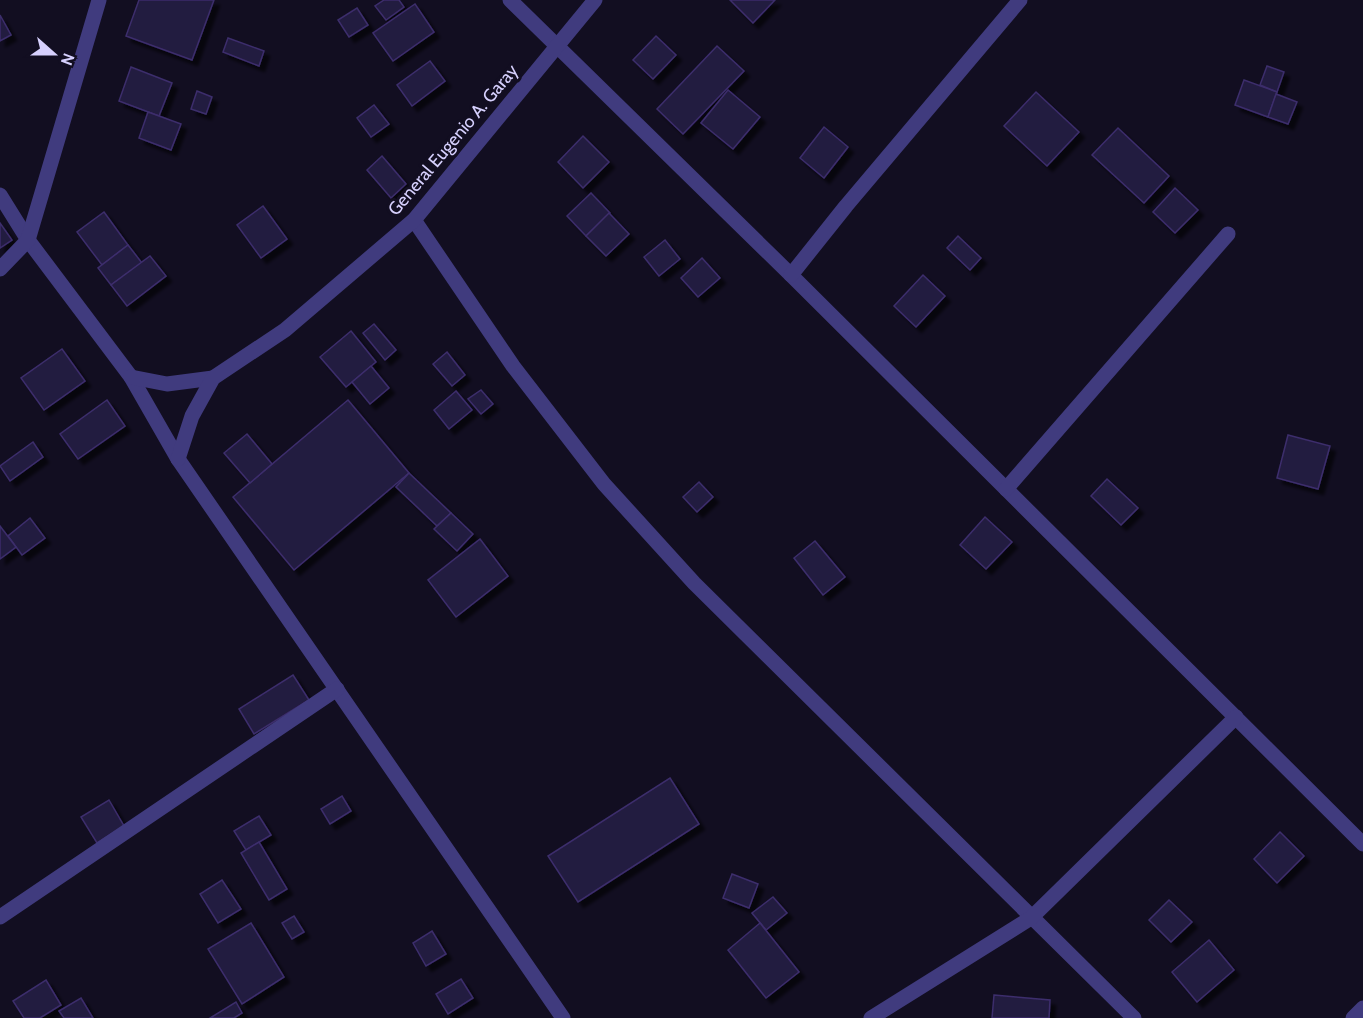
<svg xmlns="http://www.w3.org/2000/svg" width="1363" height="1018" viewBox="0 0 1363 1018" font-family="Cabin,sans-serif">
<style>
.building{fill:#241b41;stroke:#3c2e6c;stroke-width:1.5;filter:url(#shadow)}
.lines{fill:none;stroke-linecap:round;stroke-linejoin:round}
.street{stroke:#403b7e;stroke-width:15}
.labels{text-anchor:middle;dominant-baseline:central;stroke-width:6;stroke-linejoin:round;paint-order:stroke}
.street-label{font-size:18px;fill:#d6d0fd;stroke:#120e21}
</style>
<defs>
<filter id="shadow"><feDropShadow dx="5.5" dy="5.5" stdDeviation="1.5" flood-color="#0009"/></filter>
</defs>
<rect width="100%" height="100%" fill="#120e21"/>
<g class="building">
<path d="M 139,0 L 214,0 L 192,60 L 126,36 Z"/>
<path d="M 384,0 L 399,0 L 404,7 L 386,20 L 375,6 Z"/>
<path d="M 730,0 L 775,0 L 753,23 Z"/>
<path d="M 415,4 L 434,32 L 393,61 L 373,33 Z"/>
<path d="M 357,8 L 368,25 L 349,37 L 338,20 Z"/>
<path d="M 0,15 L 11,35 L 0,41 Z"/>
<path d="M 656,36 L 676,55 L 653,79 L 633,60 Z"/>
<path d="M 228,38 L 264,51 L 259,66 L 223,52 Z"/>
<path d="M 717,46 L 744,71 L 683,134 L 657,109 Z"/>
<path d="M 430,61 L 445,81 L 412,106 L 397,85 Z"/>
<path d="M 1267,66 L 1284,72 L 1277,92 L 1260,85 Z"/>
<path d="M 131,67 L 172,83 L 159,116 L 119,101 Z"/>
<path d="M 1244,80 L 1277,92 L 1268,117 L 1235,105 Z"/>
<path d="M 728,90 L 760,117 L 733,149 L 701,123 Z"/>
<path d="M 197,91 L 212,97 L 206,114 L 191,109 Z"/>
<path d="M 1036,92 L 1079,132 L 1047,166 L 1004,126 Z"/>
<path d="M 1276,94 L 1297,102 L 1288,124 L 1268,117 Z"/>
<path d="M 374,105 L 389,124 L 371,137 L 357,118 Z"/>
<path d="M 148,112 L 181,124 L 171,150 L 139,138 Z"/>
<path d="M 824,127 L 848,147 L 824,178 L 800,158 Z"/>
<path d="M 1118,128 L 1169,176 L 1144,203 L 1092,155 Z"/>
<path d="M 583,136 L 609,162 L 583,188 L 558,162 Z"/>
<path d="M 382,156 L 406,184 L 391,198 L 367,170 Z"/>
<path d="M 1175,188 L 1198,210 L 1175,233 L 1153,212 Z"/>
<path d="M 591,193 L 610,213 L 586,236 L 567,216 Z"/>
<path d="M 263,206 L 287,239 L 261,258 L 237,225 Z"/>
<path d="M 104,212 L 128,245 L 102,265 L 77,232 Z"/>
<path d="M 609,213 L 629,234 L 606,256 L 586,236 Z"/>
<path d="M 0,223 L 12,240 L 0,248 Z"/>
<path d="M 958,236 L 981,258 L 970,270 L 947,248 Z"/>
<path d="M 665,240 L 680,259 L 659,276 L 644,257 Z"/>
<path d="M 128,245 L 142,263 L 111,285 L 98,268 Z"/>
<path d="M 150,256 L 166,276 L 127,306 L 111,285 Z"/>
<path d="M 702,258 L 720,278 L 698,297 L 681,278 Z"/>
<path d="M 923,275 L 945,296 L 916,327 L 894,306 Z"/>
<path d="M 374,324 L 396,350 L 385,360 L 363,333 Z"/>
<path d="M 351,331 L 376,362 L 346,387 L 320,357 Z"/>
<path d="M 62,349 L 85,381 L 44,410 L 21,378 Z"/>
<path d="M 447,352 L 465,375 L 452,386 L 433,364 Z"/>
<path d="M 371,366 L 389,388 L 370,404 L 352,382 Z"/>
<path d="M 481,390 L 493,404 L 481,414 L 468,399 Z"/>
<path d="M 456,391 L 472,410 L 449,429 L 434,410 Z"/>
<path d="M 107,400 L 125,426 L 78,459 L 60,434 Z"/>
<path d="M 348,400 L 409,473 L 294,570 L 233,497 Z"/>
<path d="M 247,434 L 272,464 L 250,483 L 224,453 Z"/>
<path d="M 1288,435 L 1330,446 L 1318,489 L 1277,478 Z"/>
<path d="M 33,442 L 43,457 L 10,481 L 0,466 Z"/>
<path d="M 409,473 L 451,513 L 437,526 L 396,487 Z"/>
<path d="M 1107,479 L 1138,508 L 1121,525 L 1091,496 Z"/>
<path d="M 699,482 L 713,497 L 697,512 L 683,497 Z"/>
<path d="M 451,513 L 473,534 L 457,551 L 434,529 Z"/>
<path d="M 985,517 L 1012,542 L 986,569 L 960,545 Z"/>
<path d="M 30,518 L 45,538 L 22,555 L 8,536 Z"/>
<path d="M 0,526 L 16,547 L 0,559 Z"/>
<path d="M 480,539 L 508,576 L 456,617 L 428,580 Z"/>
<path d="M 815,541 L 845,577 L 823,595 L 794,558 Z"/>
<path d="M 293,675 L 309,700 L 254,734 L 239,709 Z"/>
<path d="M 670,778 L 699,824 L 578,902 L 548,856 Z"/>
<path d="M 342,796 L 351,811 L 330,824 L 321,809 Z"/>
<path d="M 109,800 L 124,826 L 97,843 L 81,817 Z"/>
<path d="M 259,816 L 271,835 L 246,850 L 234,831 Z"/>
<path d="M 1280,832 L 1304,856 L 1277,883 L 1254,859 Z"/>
<path d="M 259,842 L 287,889 L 269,900 L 241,853 Z"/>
<path d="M 732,874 L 758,884 L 749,908 L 723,898 Z"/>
<path d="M 222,880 L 241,909 L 218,923 L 200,894 Z"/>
<path d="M 773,897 L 787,913 L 766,930 L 752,913 Z"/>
<path d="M 1169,900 L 1192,922 L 1171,942 L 1149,920 Z"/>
<path d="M 294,916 L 304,932 L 292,939 L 282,923 Z"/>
<path d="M 251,923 L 284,977 L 242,1004 L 208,949 Z"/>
<path d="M 760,923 L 799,972 L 766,998 L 728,950 Z"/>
<path d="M 432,931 L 446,954 L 426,966 L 413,943 Z"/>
<path d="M 1209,940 L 1234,970 L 1197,1002 L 1172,972 Z"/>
<path d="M 461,979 L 473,998 L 448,1014 L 436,994 Z"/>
<path d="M 46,980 L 61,1005 L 40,1018 L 24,1018 L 13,1001 Z"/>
<path d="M 994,995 L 1050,1000 L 1049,1018 L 992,1018 Z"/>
<path d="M 81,998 L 93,1018 L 64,1018 L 59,1011 Z"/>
<path d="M 236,1002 L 242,1013 L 234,1018 L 210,1018 Z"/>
</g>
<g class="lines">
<g class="street">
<path d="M 510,0 L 791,275 L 1363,844"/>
<path d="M 0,195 L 28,240 L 131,377 L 178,459 L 563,1018"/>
<path d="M 414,220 L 513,366 L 604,484 L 694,583 L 1134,1018"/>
<path d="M 0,269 L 28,240 L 99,0"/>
<path d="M 791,275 L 846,206 L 1020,0"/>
<path d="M 131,377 L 167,384 L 213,378"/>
<path d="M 178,459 L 192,416 L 213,378 L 285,330 L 414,220 L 595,0"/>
<path d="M 1006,489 L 1228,234"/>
<path d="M 0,917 L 337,689"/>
<path d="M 871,1018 L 1031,918 L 1236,717"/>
<path d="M 1353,1018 L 1363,1008"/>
</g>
</g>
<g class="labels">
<g class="street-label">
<text transform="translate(453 140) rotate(-50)">General Eugenio A. Garay</text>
</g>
</g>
<g transform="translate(54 54) rotate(111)" stroke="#120e21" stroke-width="4.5" paint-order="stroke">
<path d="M0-4.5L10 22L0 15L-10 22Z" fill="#d6d0fd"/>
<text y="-9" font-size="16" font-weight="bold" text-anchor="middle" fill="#d6d0fd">N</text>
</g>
</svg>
